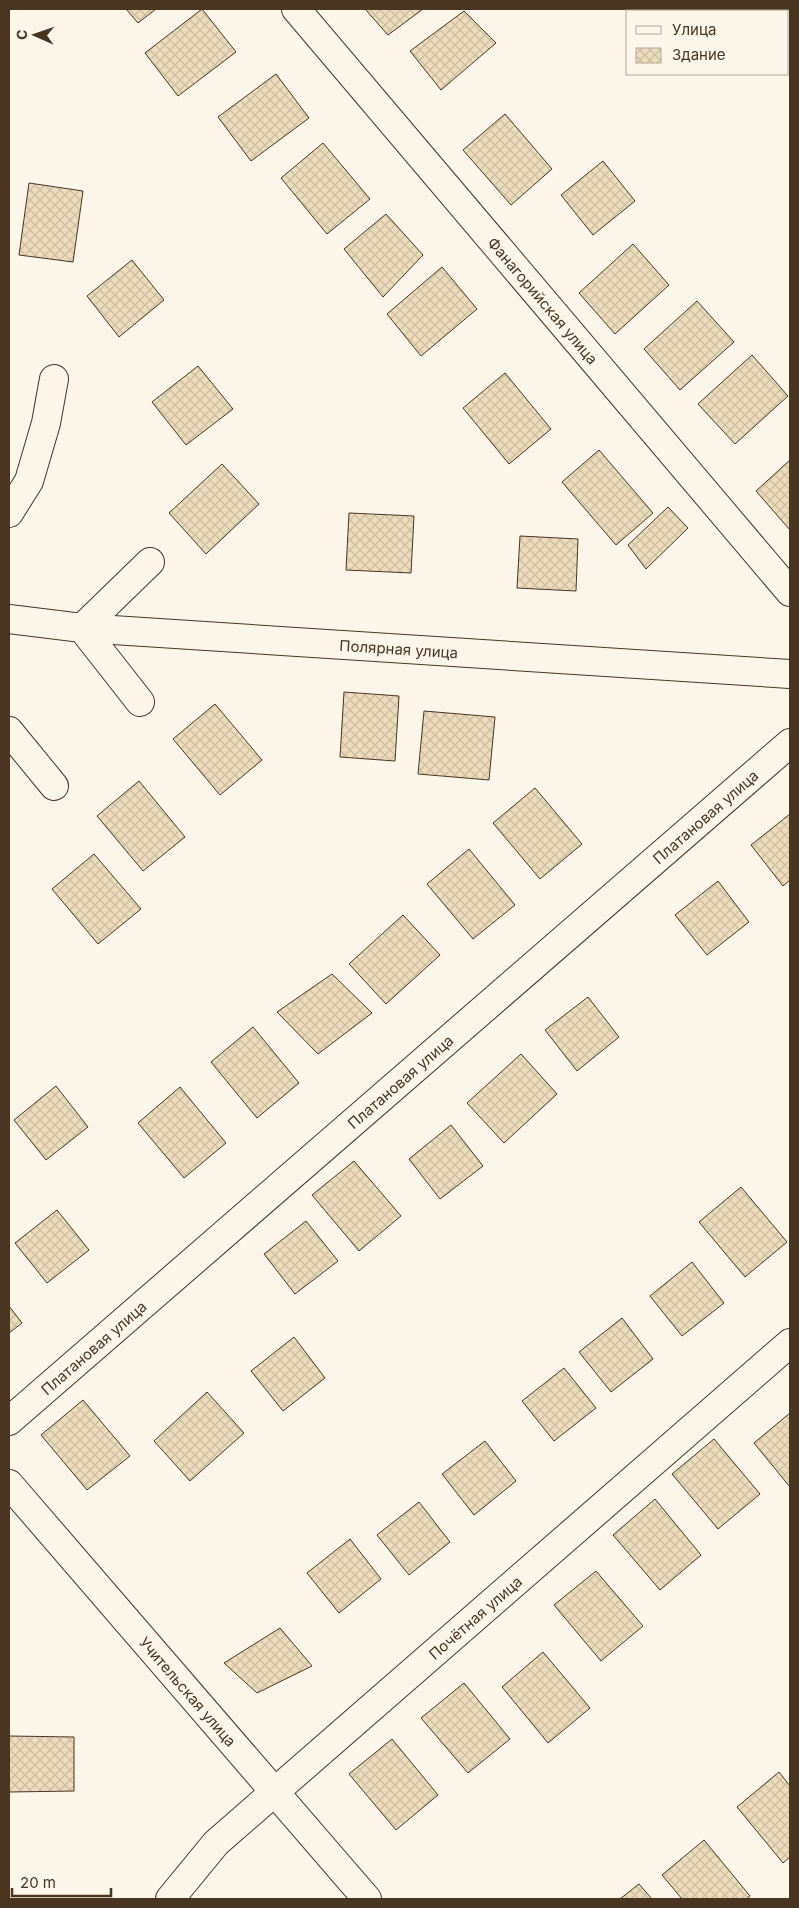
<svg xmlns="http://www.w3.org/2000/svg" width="799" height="1908" viewBox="0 0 799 1908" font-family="Inter,sans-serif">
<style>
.building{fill:url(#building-cross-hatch);stroke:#4a3520}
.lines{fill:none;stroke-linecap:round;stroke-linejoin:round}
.minor-casing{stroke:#4a3520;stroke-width:30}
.minor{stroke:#fbf6e9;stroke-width:28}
.labels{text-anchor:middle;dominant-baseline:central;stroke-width:4;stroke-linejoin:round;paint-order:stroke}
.street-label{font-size:15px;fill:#4a3520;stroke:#fbf6e9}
</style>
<defs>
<pattern id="building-cross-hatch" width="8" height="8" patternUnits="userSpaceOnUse" patternTransform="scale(1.25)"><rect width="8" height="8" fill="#ecdcbc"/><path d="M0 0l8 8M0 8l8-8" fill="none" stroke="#ccbda1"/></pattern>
</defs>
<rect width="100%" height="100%" fill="#fbf6e9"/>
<g class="building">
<path d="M 126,9 L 156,9 L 138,23 Z"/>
<path d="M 202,9 L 236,52 L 178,96 L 145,53 Z"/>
<path d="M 365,9 L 423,9 L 388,35 Z"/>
<path d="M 464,11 L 496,43 L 441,90 L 410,51 Z"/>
<path d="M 276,74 L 309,118 L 251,161 L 218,117 Z"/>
<path d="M 505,114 L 552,169 L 511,205 L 463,150 Z"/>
<path d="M 323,143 L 370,199 L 327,234 L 281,178 Z"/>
<path d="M 603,161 L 635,201 L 593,235 L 561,195 Z"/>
<path d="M 29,183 L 83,191 L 73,262 L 19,255 Z"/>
<path d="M 386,214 L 423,255 L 383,297 L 344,249 Z"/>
<path d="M 633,244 L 669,285 L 615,334 L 579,293 Z"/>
<path d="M 132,260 L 164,300 L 119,337 L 87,296 Z"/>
<path d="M 442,267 L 477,309 L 421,356 L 387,314 Z"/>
<path d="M 697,301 L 734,342 L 680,390 L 644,349 Z"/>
<path d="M 752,355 L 788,396 L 735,444 L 698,404 Z"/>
<path d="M 198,366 L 233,409 L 186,445 L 152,402 Z"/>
<path d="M 505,373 L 551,429 L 509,464 L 463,408 Z"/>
<path d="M 599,450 L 653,513 L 616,545 L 562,482 Z"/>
<path d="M 790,460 L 790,530 L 756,491 Z"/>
<path d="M 222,464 L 259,504 L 206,554 L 169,513 Z"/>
<path d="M 668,507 L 688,528 L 646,569 L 628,545 Z"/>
<path d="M 349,513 L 414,516 L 411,573 L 346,570 Z"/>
<path d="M 520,536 L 578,539 L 576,591 L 517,588 Z"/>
<path d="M 344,692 L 399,696 L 395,761 L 340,757 Z"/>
<path d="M 215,704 L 262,760 L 220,795 L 173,739 Z"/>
<path d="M 424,711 L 495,717 L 489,780 L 418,774 Z"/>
<path d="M 139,781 L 185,837 L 143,871 L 97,816 Z"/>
<path d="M 535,788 L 582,844 L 540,879 L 493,823 Z"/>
<path d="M 790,814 L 790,880 L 783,886 L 751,845 Z"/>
<path d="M 469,849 L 515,905 L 473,939 L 427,884 Z"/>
<path d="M 94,854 L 141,909 L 98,944 L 52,889 Z"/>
<path d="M 718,881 L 749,922 L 707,955 L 675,915 Z"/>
<path d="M 403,915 L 440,955 L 386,1004 L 349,964 Z"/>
<path d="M 332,974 L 372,1013 L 318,1054 L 277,1012 Z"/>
<path d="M 588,997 L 619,1037 L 577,1071 L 545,1030 Z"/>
<path d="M 253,1027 L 299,1083 L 257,1118 L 211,1062 Z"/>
<path d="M 521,1054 L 557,1094 L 504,1143 L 467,1103 Z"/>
<path d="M 56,1086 L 88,1127 L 46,1160 L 14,1120 Z"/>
<path d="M 180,1087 L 226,1143 L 184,1178 L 138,1123 Z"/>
<path d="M 451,1125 L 483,1166 L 440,1199 L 409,1159 Z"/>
<path d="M 354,1161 L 401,1216 L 359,1251 L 312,1195 Z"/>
<path d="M 741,1187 L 787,1242 L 745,1277 L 699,1222 Z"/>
<path d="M 57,1210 L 89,1250 L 47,1283 L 15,1243 Z"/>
<path d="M 306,1221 L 338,1261 L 295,1294 L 264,1254 Z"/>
<path d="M 692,1262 L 724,1303 L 682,1336 L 650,1296 Z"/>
<path d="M 9,1306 L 22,1323 L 9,1333 Z"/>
<path d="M 622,1318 L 653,1359 L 611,1392 L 579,1352 Z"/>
<path d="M 294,1337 L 325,1378 L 283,1411 L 251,1371 Z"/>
<path d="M 564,1368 L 596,1408 L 554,1441 L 522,1401 Z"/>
<path d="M 207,1392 L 244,1433 L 190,1481 L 154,1441 Z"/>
<path d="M 83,1400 L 130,1456 L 87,1490 L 41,1435 Z"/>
<path d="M 790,1413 L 790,1487 L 754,1443 Z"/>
<path d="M 714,1439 L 760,1494 L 718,1529 L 672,1474 Z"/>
<path d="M 485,1441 L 516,1481 L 474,1515 L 442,1474 Z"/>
<path d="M 655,1499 L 701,1555 L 660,1590 L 613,1535 Z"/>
<path d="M 419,1502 L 450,1542 L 409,1575 L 377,1535 Z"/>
<path d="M 350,1539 L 381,1579 L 339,1613 L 307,1573 Z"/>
<path d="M 596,1571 L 643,1626 L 601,1661 L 554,1605 Z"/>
<path d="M 280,1628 L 312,1666 L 257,1693 L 224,1663 Z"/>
<path d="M 543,1652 L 590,1708 L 548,1743 L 502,1687 Z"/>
<path d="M 464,1683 L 510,1739 L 468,1773 L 421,1718 Z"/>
<path d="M 9,1736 L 74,1737 L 74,1791 L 9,1792 Z"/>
<path d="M 392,1739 L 438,1795 L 396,1830 L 349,1774 Z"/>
<path d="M 779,1772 L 790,1786 L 790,1857 L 783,1863 L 737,1807 Z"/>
<path d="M 704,1840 L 750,1896 L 746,1899 L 682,1899 L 662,1875 Z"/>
<path d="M 639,1884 L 652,1899 L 620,1899 Z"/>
</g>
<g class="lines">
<g class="minor-casing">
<g id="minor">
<path id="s1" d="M 296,9 L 790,592"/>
<path d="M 9,513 L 29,481 L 46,423 L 54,379"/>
<path id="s2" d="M 9,619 L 82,628 L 790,674"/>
<path d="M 140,702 L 82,628 L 150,562"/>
<path d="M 9,731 L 54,786"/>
<path id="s3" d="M 9,1421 L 790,743"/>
<path id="s4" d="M 9,1484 L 367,1899"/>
<path id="s5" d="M 170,1899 L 216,1843 L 790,1343"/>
</g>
</g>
<use href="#minor" class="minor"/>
</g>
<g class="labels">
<g class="street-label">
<text stroke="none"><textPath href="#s1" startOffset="382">Фанагорийская улица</textPath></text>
<text stroke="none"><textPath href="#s2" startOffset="391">Полярная улица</textPath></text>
<text stroke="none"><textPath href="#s3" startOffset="922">Платановая улица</textPath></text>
<text stroke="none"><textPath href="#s3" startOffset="518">Платановая улица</textPath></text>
<text stroke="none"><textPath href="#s3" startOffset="112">Платановая улица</textPath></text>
<text stroke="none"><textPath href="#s5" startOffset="416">Почётная улица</textPath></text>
<text stroke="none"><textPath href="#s4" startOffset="274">Учительская улица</textPath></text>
</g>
</g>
<rect width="799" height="1908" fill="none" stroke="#4a3520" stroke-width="20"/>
<rect x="626" y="10" width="162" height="65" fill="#fbf6e9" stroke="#b4a999"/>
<rect x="636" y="26" width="25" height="8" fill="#fbf6e9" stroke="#b4a999"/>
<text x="672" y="35" font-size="15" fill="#4a3520">Улица</text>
<rect x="636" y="48" width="25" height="15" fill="url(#building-cross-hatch)" stroke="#b4a999"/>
<text x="672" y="60" font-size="15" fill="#4a3520">Здание</text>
<g transform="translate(35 35) rotate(272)" stroke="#fbf6e9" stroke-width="4" paint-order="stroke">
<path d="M0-4L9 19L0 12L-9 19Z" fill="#4a3520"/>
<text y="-8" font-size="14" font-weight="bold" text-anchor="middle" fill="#4a3520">С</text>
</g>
<path d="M12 1888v8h99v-8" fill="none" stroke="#4a3520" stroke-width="2.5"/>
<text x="20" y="1888" font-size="15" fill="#4a3520" stroke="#fbf6e9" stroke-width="4" paint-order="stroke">20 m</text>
</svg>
